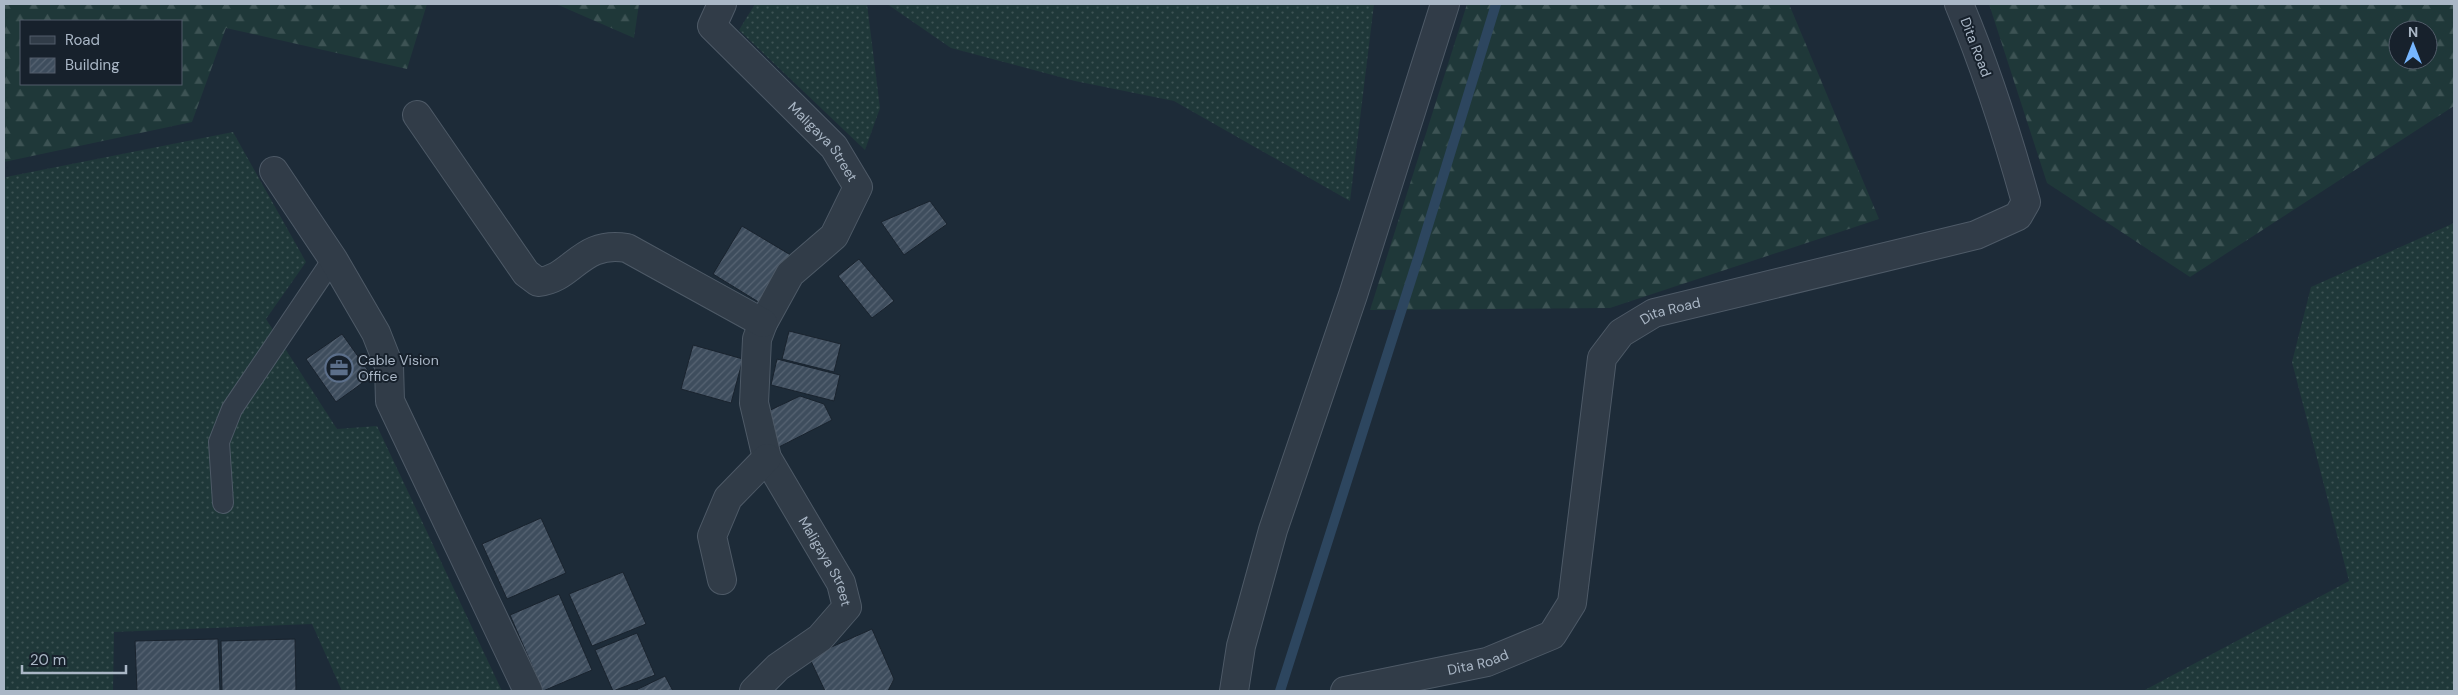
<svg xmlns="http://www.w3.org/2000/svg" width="2458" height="695" viewBox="0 0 2458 695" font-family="'DM Sans',sans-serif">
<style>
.grass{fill:url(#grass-dots)}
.forest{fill:url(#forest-firs);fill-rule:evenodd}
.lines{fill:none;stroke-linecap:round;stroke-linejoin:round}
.stream{stroke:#2d465f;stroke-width:10}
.building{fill:url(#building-hatch);stroke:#19232e}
.service-casing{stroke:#4e5a67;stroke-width:22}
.minor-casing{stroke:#4e5a67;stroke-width:30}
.service{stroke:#313c48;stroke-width:20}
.minor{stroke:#313c48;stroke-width:28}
.labels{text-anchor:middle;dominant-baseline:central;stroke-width:4;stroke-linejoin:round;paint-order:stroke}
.street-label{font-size:14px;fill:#aab7c6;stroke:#17212c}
.poi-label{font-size:14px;fill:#aab7c6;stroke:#17212c;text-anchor:start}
</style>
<defs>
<pattern id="grass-dots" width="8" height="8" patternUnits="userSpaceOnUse" patternTransform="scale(1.25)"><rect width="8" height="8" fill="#1f3839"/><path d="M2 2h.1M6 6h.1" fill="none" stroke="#3d5354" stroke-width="1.8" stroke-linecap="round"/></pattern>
<pattern id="forest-firs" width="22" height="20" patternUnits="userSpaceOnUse" patternTransform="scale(1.25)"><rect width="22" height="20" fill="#1f3839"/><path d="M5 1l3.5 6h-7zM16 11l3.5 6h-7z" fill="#3d5354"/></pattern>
<pattern id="building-hatch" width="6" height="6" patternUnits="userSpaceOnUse" patternTransform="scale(1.25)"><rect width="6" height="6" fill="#3e4d5d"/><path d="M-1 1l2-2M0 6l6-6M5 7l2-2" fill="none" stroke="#576473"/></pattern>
</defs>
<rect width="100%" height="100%" fill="#1d2b38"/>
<g class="grass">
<path d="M 755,4 L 867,4 L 880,108 L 865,150 L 739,30 Z"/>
<path d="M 887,4 L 1374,4 L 1350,201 L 1174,101 L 1075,81 L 951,48 Z"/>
<path d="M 233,132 L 306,262 L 266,319 L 337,429 L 377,426 L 502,691 L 342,691 L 312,624 L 114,632 L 113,691 L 4,691 L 4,183 L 6,177 Z"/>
<path d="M 2454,223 L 2454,691 L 2143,691 L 2349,581 L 2292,362 L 2311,287 Z"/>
</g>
<g class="forest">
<path d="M 4,4 L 427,4 L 407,69 L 226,28 L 192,122 L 4,162 ZM 21,21 L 181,21 L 181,84 L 21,84 Z"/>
<path d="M 556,4 L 639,4 L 634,38 Z"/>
<path d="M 1467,4 L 1789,4 L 1879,219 L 1610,308 L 1370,310 Z"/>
<path d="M 1989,4 L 2454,4 L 2454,106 L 2190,277 L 2047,183 ZM 2398,30 L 2428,30 L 2428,60 L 2398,60 Z"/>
</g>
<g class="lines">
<path class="stream" d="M 1280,691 L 1419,255 L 1496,4"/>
</g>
<g class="building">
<path d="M 930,201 L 947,224 L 904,255 L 881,222 Z"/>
<path d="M 742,226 L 794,257 L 765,306 L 713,274 Z"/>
<path d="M 859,259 L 894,301 L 872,318 L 838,276 Z"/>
<path d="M 789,331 L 841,344 L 834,372 L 782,359 Z"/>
<path d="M 342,334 L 372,376 L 336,402 L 306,359 Z"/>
<path d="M 693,345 L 743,359 L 731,403 L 681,389 Z"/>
<path d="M 777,359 L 840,375 L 834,401 L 771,385 Z"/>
<path d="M 800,396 L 824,404 L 832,420 L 777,448 L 760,415 Z"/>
<path d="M 541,518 L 566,573 L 507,599 L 482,544 Z"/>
<path d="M 623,572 L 646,624 L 592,646 L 569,594 Z"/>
<path d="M 559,594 L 592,670 L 543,691 L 510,615 Z"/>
<path d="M 872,629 L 894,679 L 888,691 L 825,691 L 809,657 Z"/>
<path d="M 637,633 L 655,675 L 613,691 L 595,650 Z"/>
<path d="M 218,639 L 220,691 L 137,691 L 135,641 Z"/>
<path d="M 295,639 L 296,691 L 222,691 L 221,641 Z"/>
<path d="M 665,676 L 673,691 L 634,691 Z"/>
</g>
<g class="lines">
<g class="service-casing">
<path id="service" d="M 223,503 L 219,442 L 232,409 L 333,259"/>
</g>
<g class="minor-casing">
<g id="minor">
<path id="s1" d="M 722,4 L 712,26 L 834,147 L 858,187 L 834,236 L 790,274 L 763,323 L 757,339 L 754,403 L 767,458 L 841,583 L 847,607 L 820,638 L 778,667 L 754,691"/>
<path d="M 417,115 L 526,273 L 538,282 C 573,279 580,240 627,248 L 763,323"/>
<path d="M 274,171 L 333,259 L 376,333 L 389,366 L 390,401 L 528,691"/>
<path d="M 722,580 L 712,536 L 728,498 L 767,458"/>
<path d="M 1234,691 L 1241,646 L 1273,530 L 1353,295 L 1445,4"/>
<path id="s2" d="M 1345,691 L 1487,662 L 1552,635 L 1572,603 L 1602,358 L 1621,333 L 1654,313 L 1976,235 L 2018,216 L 2026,202 C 2007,134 1986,68 1959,4"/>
</g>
</g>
<use href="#service" class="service"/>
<use href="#minor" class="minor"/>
</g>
<defs>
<g id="office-ring" transform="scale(1.4375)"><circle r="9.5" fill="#17212c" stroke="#5c6f8a" stroke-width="1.5"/><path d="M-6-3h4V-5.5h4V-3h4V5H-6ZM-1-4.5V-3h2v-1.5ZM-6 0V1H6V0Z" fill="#5c6f8a"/></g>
</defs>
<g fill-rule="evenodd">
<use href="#office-ring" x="339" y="368"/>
</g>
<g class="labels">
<g class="street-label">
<text transform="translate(1976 47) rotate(69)">Dita Road</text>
<text stroke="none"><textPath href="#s1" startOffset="185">Maligaya Street</textPath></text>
<text stroke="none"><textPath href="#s2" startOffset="586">Dita Road</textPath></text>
<text stroke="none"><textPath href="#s1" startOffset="668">Maligaya Street</textPath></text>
<text stroke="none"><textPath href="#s2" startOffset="136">Dita Road</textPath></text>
</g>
<g class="poi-label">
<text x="358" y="360">Cable Vision<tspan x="358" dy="16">Office</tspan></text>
</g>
</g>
<rect width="2458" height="695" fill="none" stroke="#aab7c6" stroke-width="10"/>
<rect x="20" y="20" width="162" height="65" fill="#17212c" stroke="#525d6a"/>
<rect x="30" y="36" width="25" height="8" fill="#313c48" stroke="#525d6a"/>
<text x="65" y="45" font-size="15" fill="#aab7c6">Road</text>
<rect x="30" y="58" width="25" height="15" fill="url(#building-hatch)" stroke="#525d6a"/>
<text x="65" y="70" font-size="15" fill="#aab7c6">Building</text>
<g transform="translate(2413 45)"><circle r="24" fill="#17212c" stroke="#525d6a"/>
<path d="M0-4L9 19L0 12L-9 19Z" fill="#76b6ff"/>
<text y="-8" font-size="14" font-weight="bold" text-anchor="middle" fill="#aab7c6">N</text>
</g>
<path d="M22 665v8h104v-8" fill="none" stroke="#aab7c6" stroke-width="2.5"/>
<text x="30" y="665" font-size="15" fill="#aab7c6" stroke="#17212c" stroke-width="4" paint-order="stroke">20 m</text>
</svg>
